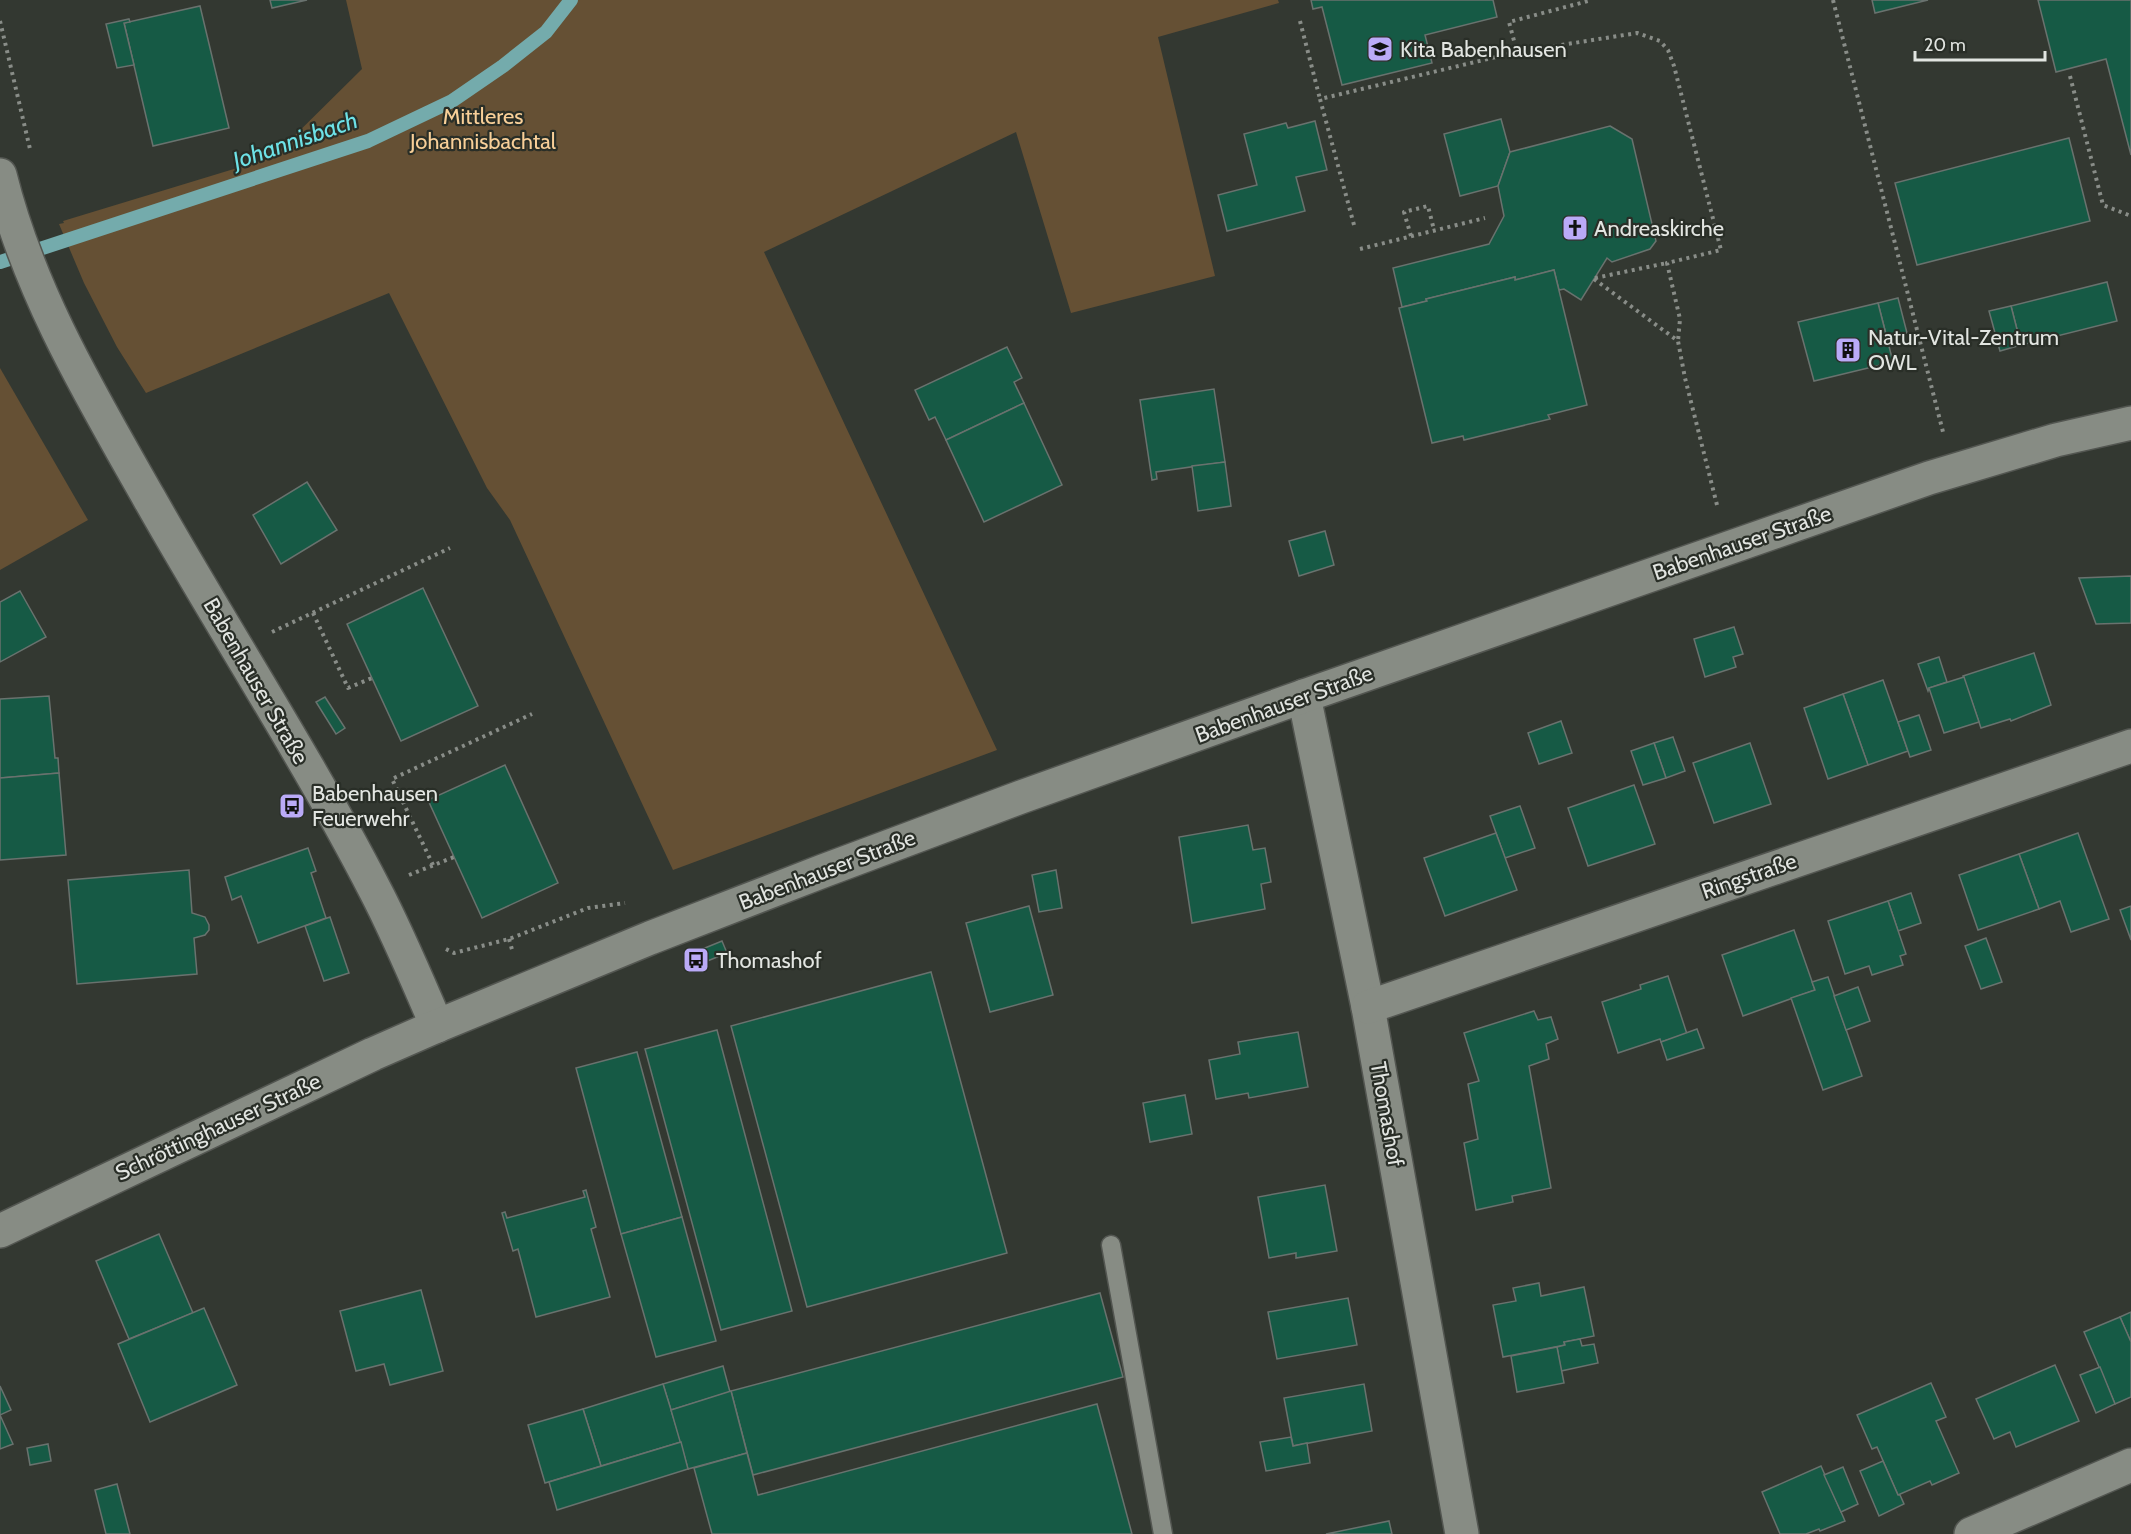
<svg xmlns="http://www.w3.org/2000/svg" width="2131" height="1534" viewBox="0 0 2131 1534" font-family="Cabin,sans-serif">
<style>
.green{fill:#655034}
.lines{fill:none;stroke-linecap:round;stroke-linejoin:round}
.stream{stroke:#74abac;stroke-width:14}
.building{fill:#165a45;stroke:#69726e;stroke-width:1.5}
.lane-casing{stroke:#535651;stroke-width:21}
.street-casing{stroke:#535651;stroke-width:36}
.secondary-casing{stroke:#535651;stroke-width:36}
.path{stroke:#898d88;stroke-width:4;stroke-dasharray:3 4.5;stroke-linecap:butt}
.lane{stroke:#878c84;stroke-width:18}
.street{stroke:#878c84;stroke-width:33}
.secondary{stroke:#878c84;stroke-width:33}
.labels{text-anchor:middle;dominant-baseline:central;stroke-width:4.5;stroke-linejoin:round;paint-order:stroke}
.poi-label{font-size:22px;fill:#e2e5e1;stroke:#292e27;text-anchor:start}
.park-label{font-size:22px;fill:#f8cf98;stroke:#292e27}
.street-label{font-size:22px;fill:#e2e5e1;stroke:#292e27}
.water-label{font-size:24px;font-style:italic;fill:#6de2e7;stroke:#292e27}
</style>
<rect width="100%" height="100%" fill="#333831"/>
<g class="green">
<path d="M 346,0 L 1278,0 L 1279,3 L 1158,37 L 1215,276 L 1071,313 L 1016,132 L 764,252 L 997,750 L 673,870 L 510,520 L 487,488 L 389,293 L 146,393 L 117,347 L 84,283 L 59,224 L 64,223 L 63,221 L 273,157 L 362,69 Z"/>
<path d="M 0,368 L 88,520 L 0,570 Z"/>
</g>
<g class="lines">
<path class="stream" d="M 0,262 L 368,141 L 452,101 L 503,66 L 546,32 L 571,0"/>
</g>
<g class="building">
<path d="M 270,0 L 307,0 L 272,8 Z"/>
<path d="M 1311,0 L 1493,0 L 1497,17 L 1425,35 L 1432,63 L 1342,85 L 1322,7 L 1313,9 Z"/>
<path d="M 1872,0 L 1928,0 L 1875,13 Z"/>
<path d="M 2038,0 L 2131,0 L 2131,155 L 2106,59 L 2056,72 Z"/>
<path d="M 200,6 L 229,128 L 153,146 L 124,23 Z"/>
<path d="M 129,19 L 130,22 L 124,23 L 134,65 L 117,68 L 106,24 Z"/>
<path d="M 1501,119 L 1510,152 L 1498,186 L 1460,196 L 1444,134 Z"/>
<path d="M 1315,121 L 1327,170 L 1296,177 L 1305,211 L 1227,231 L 1218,195 L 1257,185 L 1244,134 L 1286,123 L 1288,128 Z"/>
<path d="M 1610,126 L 1632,139 L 1656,241 L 1650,249 L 1612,262 L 1607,258 L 1581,300 L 1564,289 L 1559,290 L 1554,270 L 1515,280 L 1515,277 L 1426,299 L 1427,301 L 1402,307 L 1393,268 L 1489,244 L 1504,216 L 1498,186 L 1510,152 Z"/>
<path d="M 2069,138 L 2090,221 L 1917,265 L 1895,183 Z"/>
<path d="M 1554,270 L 1587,405 L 1548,415 L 1550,419 L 1464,440 L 1463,436 L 1432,443 L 1399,308 L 1427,301 L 1426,299 L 1515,277 L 1515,280 Z"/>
<path d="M 2107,282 L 2117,321 L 2021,345 L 2011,306 Z"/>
<path d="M 1898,298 L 1907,333 L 1887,338 L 1878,303 Z"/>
<path d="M 1878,303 L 1893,362 L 1814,381 L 1798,322 Z"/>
<path d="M 2011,306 L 2021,345 L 2000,351 L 1989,311 Z"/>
<path d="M 1007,347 L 1022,378 L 1014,382 L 1024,403 L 946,440 L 935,417 L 929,420 L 915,390 Z"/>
<path d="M 1214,389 L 1225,462 L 1156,472 L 1157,479 L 1152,480 L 1140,400 Z"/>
<path d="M 1024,403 L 1062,485 L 984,522 L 946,440 Z"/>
<path d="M 1225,462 L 1231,506 L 1198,511 L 1192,466 Z"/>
<path d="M 307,482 L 337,530 L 281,564 L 253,515 Z"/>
<path d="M 1325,531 L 1334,565 L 1299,576 L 1289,541 Z"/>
<path d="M 2131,576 L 2131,623 L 2096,624 L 2079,578 Z"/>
<path d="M 423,588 L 478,706 L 401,741 L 347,624 Z"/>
<path d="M 20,591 L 46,637 L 0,662 L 0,602 Z"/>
<path d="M 1734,627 L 1743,654 L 1733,657 L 1736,667 L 1705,677 L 1694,639 Z"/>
<path d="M 2034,653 L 2051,705 L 2011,721 L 2010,719 L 1981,728 L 1963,676 Z"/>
<path d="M 1939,657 L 1947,682 L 1929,688 L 1928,691 L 1918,664 Z"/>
<path d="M 1964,677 L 1979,722 L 1944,733 L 1929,688 Z"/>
<path d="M 1883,680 L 1908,751 L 1868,765 L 1843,694 Z"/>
<path d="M 1843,694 L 1868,765 L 1828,779 L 1804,708 Z"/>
<path d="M 49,696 L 55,758 L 58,758 L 59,773 L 0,778 L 0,699 Z"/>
<path d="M 325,697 L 345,728 L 336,734 L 316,702 Z"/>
<path d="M 1919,715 L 1931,750 L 1910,757 L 1898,722 Z"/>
<path d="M 1561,721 L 1572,753 L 1539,764 L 1528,733 Z"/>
<path d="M 1673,737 L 1685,771 L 1666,778 L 1654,743 Z"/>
<path d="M 1654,743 L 1666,778 L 1643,785 L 1631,751 Z"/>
<path d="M 1750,743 L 1771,804 L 1714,823 L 1693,763 Z"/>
<path d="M 505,765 L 558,883 L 482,918 L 428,800 Z"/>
<path d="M 59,773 L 66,855 L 0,860 L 0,778 Z"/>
<path d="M 1634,785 L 1655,844 L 1588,866 L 1568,808 Z"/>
<path d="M 1520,806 L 1535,848 L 1505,858 L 1490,816 Z"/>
<path d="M 1248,825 L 1253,850 L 1265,848 L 1271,882 L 1261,884 L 1265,909 L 1192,923 L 1179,837 Z"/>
<path d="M 1496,833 L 1517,890 L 1445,916 L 1424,858 Z"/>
<path d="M 2078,833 L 2109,919 L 2071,932 L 2060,901 L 2039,909 L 2019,854 Z"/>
<path d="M 308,848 L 316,871 L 311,873 L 326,918 L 258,943 L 241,896 L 232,900 L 225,877 Z"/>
<path d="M 2019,854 L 2039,909 L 1978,930 L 1959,875 Z"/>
<path d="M 189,870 L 192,913 L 205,917 L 209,925 L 209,930 L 205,935 L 194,938 L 197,974 L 77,984 L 68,880 Z"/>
<path d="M 1056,870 L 1062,908 L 1039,912 L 1032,875 Z"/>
<path d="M 1911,893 L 1921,923 L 1898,931 L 1888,901 Z"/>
<path d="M 1888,901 L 1906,954 L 1900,956 L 1903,965 L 1872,975 L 1869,966 L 1845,974 L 1828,921 Z"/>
<path d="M 1029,906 L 1053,995 L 990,1012 L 966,923 Z"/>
<path d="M 2131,906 L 2131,940 L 2120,910 Z"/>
<path d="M 330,917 L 349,973 L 324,981 L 305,926 Z"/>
<path d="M 1794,930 L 1815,990 L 1743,1016 L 1722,955 Z"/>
<path d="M 1986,938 L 2002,982 L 1981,989 L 1965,946 Z"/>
<path d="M 722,941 L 727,953 L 705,962 L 700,950 Z"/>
<path d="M 931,972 L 1007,1253 L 807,1307 L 731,1026 Z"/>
<path d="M 1668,976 L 1687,1034 L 1661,1042 L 1660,1039 L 1618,1053 L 1602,1002 L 1641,989 L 1640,985 Z"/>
<path d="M 1828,977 L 1862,1076 L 1823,1090 L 1791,998 L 1815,990 L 1812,982 Z"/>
<path d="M 1858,987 L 1870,1021 L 1846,1030 L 1834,996 Z"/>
<path d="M 1534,1011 L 1538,1020 L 1551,1017 L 1558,1039 L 1546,1044 L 1549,1059 L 1529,1066 L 1551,1188 L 1512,1196 L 1513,1202 L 1476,1210 L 1464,1143 L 1478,1139 L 1468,1084 L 1479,1081 L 1464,1033 Z"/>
<path d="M 1697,1029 L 1704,1048 L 1667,1060 L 1661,1042 Z"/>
<path d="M 717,1030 L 792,1311 L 721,1330 L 645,1049 Z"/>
<path d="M 1298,1032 L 1308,1087 L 1249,1098 L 1248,1093 L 1216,1099 L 1209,1060 L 1240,1054 L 1238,1042 Z"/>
<path d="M 637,1052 L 682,1217 L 621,1234 L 576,1068 Z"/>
<path d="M 1185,1095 L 1192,1134 L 1150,1142 L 1143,1103 Z"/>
<path d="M 1325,1185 L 1337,1251 L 1296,1258 L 1296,1253 L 1269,1258 L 1258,1197 Z"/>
<path d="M 586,1190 L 596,1227 L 591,1229 L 610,1297 L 536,1317 L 518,1249 L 513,1251 L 502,1213 L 505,1212 L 507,1218 L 585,1197 L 583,1191 Z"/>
<path d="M 682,1217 L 716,1341 L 656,1357 L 621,1234 Z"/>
<path d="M 159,1234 L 193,1313 L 129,1339 L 96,1261 Z"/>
<path d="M 1539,1283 L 1541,1296 L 1584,1287 L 1594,1336 L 1564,1342 L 1565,1345 L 1503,1357 L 1493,1305 L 1516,1301 L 1513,1288 Z"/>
<path d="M 421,1290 L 443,1371 L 390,1385 L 384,1364 L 356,1371 L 340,1311 Z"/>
<path d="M 1100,1293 L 1123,1377 L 753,1475 L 731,1391 Z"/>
<path d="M 1348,1298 L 1357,1345 L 1277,1359 L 1268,1312 Z"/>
<path d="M 204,1308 L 237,1385 L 150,1422 L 118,1344 Z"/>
<path d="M 2131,1312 L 2131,1342 L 2120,1317 Z"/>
<path d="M 2120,1317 L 2131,1342 L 2131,1397 L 2115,1404 L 2084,1332 Z"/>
<path d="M 1580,1339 L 1582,1346 L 1594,1344 L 1598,1363 L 1561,1371 L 1557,1347 L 1565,1345 L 1564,1342 Z"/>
<path d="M 1557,1347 L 1564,1383 L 1517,1392 L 1511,1356 Z"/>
<path d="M 2055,1365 L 2079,1421 L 2016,1447 L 2010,1432 L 1994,1439 L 1976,1399 Z"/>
<path d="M 723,1366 L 730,1392 L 671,1410 L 663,1384 Z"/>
<path d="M 2100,1367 L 2115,1404 L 2096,1413 L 2080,1375 Z"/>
<path d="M 1931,1383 L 1946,1417 L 1936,1421 L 1959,1473 L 1932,1485 L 1930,1481 L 1898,1495 L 1877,1447 L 1872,1449 L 1857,1415 Z"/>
<path d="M 663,1384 L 681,1442 L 601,1466 L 583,1409 Z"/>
<path d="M 1364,1384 L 1372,1431 L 1293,1446 L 1284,1398 Z"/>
<path d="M 0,1386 L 11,1410 L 0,1415 Z"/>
<path d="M 731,1391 L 747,1453 L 688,1469 L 671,1410 Z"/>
<path d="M 1097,1404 L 1132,1534 L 712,1534 L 694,1468 L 747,1453 L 758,1495 Z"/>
<path d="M 583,1409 L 601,1466 L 545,1483 L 528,1425 Z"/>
<path d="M 0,1415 L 13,1444 L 0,1449 Z"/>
<path d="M 1291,1437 L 1293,1446 L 1307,1443 L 1310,1463 L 1266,1471 L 1260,1442 Z"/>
<path d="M 681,1442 L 688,1469 L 557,1510 L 549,1482 Z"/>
<path d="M 48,1444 L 51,1461 L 30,1465 L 27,1448 Z"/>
<path d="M 1883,1461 L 1898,1495 L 1900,1495 L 1904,1504 L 1879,1516 L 1860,1471 Z"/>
<path d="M 1821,1466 L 1845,1521 L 1820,1531 L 1819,1529 L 1806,1534 L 1780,1534 L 1762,1492 Z"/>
<path d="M 1843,1467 L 1858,1504 L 1841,1512 L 1824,1475 Z"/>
<path d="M 117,1484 L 130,1534 L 106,1534 L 95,1490 Z"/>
<path d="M 1389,1521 L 1392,1534 L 1326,1534 Z"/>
</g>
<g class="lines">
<g class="lane-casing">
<path id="lane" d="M 1111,1245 L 1163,1534"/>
</g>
<g class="street-casing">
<g id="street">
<path d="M 1304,696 L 1368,1007 L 1462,1534"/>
<path d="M 1368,1007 L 2131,746"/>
<path d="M 1971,1534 L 2131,1465"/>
</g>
</g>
<g class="secondary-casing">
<g id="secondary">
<path d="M 0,175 C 29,292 90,394 149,498 C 223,629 306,756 375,890 C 398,934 417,980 437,1026"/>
<path d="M 0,1231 L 373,1054 L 437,1026 L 650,938 L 823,871 L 1021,797 L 1304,696 L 1929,478 L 2056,440 L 2131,423"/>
</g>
</g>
<g class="path">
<path d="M 1833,0 L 1943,432"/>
<path d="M 0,21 L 30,149"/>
<path d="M 1300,21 L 1320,99"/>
<path d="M 1517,52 L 1637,33 L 1660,41 L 1668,50 L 1674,66 L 1721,250 L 1667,263 L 1680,319 L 1678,341"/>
<path d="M 2070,76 L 2103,205 L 2131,216"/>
<path d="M 1354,225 L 1320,99 L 1517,52 L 1509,22 L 1592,0"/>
<path d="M 1411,236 L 1404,212 L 1428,206 L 1434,230"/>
<path d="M 1360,249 L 1485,218"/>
<path d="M 1595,278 L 1667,263"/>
<path d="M 1594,279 L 1678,341 L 1685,378 L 1718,509"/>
<path d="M 313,613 L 348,688 L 372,678"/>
<path d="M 272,632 L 450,548"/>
<path d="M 433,865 L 392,779 L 532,714"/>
<path d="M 409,875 L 454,857"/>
<path d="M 509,939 L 513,953"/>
<path d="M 446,949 L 454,953 L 509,939 L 588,908 L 625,903"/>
</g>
<use href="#lane" class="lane"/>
<use href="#street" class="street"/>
<use href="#secondary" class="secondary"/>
</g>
<defs>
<g id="school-square" transform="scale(1.35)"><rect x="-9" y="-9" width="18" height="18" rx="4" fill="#baaaf7" stroke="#292e27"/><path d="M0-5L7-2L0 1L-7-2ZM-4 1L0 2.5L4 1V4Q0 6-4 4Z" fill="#111"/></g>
<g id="church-square" transform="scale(1.35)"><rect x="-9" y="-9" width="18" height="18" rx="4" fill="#baaaf7" stroke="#292e27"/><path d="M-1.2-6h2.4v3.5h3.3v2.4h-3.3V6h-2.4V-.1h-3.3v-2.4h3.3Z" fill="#111"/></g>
<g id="building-square" transform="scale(1.35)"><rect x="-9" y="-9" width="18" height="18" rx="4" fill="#baaaf7" stroke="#292e27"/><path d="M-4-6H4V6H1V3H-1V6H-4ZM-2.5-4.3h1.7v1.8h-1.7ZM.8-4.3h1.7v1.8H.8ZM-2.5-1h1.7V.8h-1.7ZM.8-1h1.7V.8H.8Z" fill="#111"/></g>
<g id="bus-square" transform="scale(1.35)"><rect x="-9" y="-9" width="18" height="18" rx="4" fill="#baaaf7" stroke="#292e27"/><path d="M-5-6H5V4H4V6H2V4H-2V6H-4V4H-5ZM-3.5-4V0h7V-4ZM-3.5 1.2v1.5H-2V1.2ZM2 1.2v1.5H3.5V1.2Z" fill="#111"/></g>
</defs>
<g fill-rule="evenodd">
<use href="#school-square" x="1380" y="49"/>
<use href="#church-square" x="1575" y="228"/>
<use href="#building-square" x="1848" y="350"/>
<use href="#bus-square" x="292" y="806"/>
<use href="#bus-square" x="696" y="960"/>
</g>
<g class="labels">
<g class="poi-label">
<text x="1400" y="49">Kita Babenhausen</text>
<text x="1594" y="228">Andreaskirche</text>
<text x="1868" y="337">Natur-Vital-Zentrum<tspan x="1868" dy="25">OWL</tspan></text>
<text x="312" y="793">Babenhausen<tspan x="312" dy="25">Feuerwehr</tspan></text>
<text x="716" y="960">Thomashof</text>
</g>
<g class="park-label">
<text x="483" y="116">Mittleres<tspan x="483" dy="25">Johannisbachtal</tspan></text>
</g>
<g class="street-label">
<text transform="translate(1742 543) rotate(-19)">Babenhauser Straße</text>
<text transform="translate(256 681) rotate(60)">Babenhauser Straße</text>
<text transform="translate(1284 704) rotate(-20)">Babenhauser Straße</text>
<text transform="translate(827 870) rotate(-21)">Babenhauser Straße</text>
<text transform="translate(1749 876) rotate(-19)">Ringstraße</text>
<text transform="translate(1387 1114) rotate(80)">Thomashof</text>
<text transform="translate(218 1127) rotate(-25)">Schröttinghauser Straße</text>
</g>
<g class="water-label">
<text transform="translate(295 140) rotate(-19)">Johannisbach</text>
</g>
</g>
<path d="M1915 51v9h130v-9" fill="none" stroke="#e2e5e1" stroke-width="3"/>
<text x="1924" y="51" font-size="18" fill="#e2e5e1" stroke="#292e27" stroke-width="4.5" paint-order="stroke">20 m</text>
</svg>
